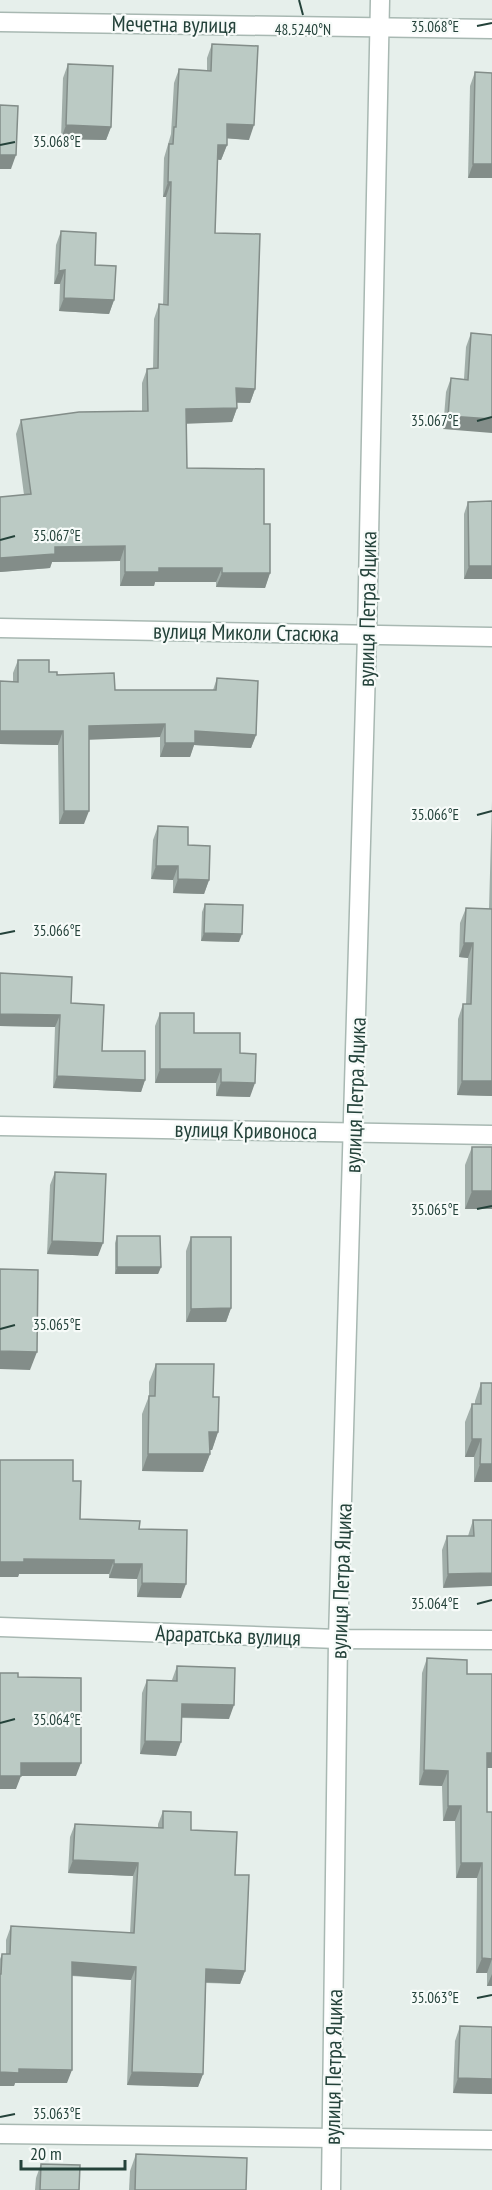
<svg xmlns="http://www.w3.org/2000/svg" width="492" height="2190" viewBox="0 0 492 2190" font-family="'PT Sans Narrow',sans-serif">
<style>
.lines{fill:none;stroke-linecap:round;stroke-linejoin:round}
.minor-casing{stroke:#a8b8b2;stroke-width:21}
.minor{stroke:#fff;stroke-width:18}
.wall{fill:#a1aea9}
.shaded-wall{fill:#838d89}
.building{fill:#bbcac4;stroke:#838d89;stroke-width:1.5}
.ticks{fill:none;stroke:#24423a;stroke-width:2}
.labels{text-anchor:middle;dominant-baseline:central;stroke-width:4.5;stroke-linejoin:round;paint-order:stroke}
.street-label{font-size:22px;fill:#24423a;stroke:#f7fbf9}
.ticks-label{font-size:15px;text-anchor:middle;fill:#24423a;stroke:#f7fbf9;stroke-width:4.5;stroke-linejoin:round;paint-order:stroke}
</style>
<rect width="100%" height="100%" fill="#e6efeb"/>
<g class="lines">
<g class="minor-casing">
<g id="minor">
<path d="M 0,22 L 492,29"/>
<path d="M 0,628 L 492,637"/>
<path d="M 0,1126 L 492,1135"/>
<path d="M 0,1627 L 338,1639 L 492,1640"/>
<path d="M 0,2134 L 492,2140"/>
<path d="M 331,2190 L 338,1639 L 367,634 L 380,0"/>
</g>
</g>
<use href="#minor" class="minor"/>
</g>
<g class="wall">
<path d="M 212,44 L 249,140 L 227,138 L 227,145 L 221,160 L 217,159 L 215,233 L 255,389 L 250,403 L 237,403 L 237,408 L 232,422 L 186,423 L 187,468 L 264,524 L 270,573 L 265,588 L 216,587 L 216,582 L 155,582 L 154,586 L 120,586 L 120,561 L 52,562 L 50,568 L 0,572 L 0,497 L 24,495 L 16,434 L 21,420 L 142,411 L 142,383 L 147,369 L 153,369 L 154,319 L 159,304 L 163,305 L 166,197 L 163,197 L 164,158 L 171,134 L 174,83 L 179,69 L 207,70 L 207,58 Z"/>
<path d="M 68,64 L 111,127 L 106,140 L 61,139 L 63,78 Z"/>
<path d="M 475,72 L 492,73 L 492,178 L 468,178 L 470,86 Z"/>
<path d="M 61,231 L 95,265 L 114,300 L 109,314 L 59,311 L 60,284 L 54,284 L 56,245 Z"/>
<path d="M 471,333 L 492,335 L 443,429 L 446,392 L 451,378 L 464,379 L 466,347 Z"/>
<path d="M 468,502 L 492,579 L 464,579 L 464,514 Z"/>
<path d="M 18,660 L 49,672 L 115,690 L 213,690 L 217,678 L 256,735 L 251,748 L 194,745 L 190,757 L 160,757 L 160,737 L 89,739 L 84,824 L 59,824 L 58,745 L 0,744 L 0,681 L 13,682 L 13,673 Z"/>
<path d="M 492,801 L 492,1096 L 457,1095 L 458,1019 L 463,1004 L 466,1004 L 468,958 L 459,957 L 460,923 L 466,908 L 489,909 Z"/>
<path d="M 158,826 L 188,845 L 209,880 L 204,894 L 173,893 L 173,880 L 151,879 L 153,840 Z"/>
<path d="M 205,904 L 239,942 L 201,941 L 202,912 Z"/>
<path d="M 71,1003 L 102,1051 L 145,1080 L 141,1092 L 53,1088 L 55,1027 L 0,1026 Z"/>
<path d="M 160,1013 L 194,1033 L 240,1053 L 250,1097 L 216,1096 L 216,1083 L 155,1083 L 155,1026 Z"/>
<path d="M 472,1147 L 492,1147 L 492,1209 L 465,1209 L 465,1165 Z"/>
<path d="M 55,1172 L 98,1256 L 47,1254 L 50,1185 Z"/>
<path d="M 117,1236 L 161,1267 L 158,1274 L 115,1274 L 115,1243 Z"/>
<path d="M 191,1237 L 231,1308 L 226,1322 L 186,1322 L 186,1251 Z"/>
<path d="M 156,1364 L 213,1397 L 218,1432 L 212,1450 L 210,1450 L 210,1454 L 203,1472 L 142,1471 L 142,1414 L 149,1396 L 149,1382 Z"/>
<path d="M 481,1383 L 492,1482 L 474,1482 L 474,1457 L 465,1457 L 465,1422 L 472,1404 L 475,1404 L 475,1401 Z"/>
<path d="M 0,1460 L 73,1481 L 80,1519 L 139,1529 L 181,1598 L 137,1597 L 137,1579 L 109,1578 L 109,1574 L 19,1574 L 18,1577 L 0,1577 Z"/>
<path d="M 473,1520 L 492,1520 L 443,1588 L 442,1550 L 447,1536 L 468,1536 Z"/>
<path d="M 427,1658 L 467,1674 L 487,1768 L 487,1812 L 492,1812 L 492,1986 L 487,1986 L 487,1973 L 476,1973 L 477,1878 L 456,1878 L 455,1821 L 443,1821 L 442,1786 L 419,1785 L 422,1673 Z"/>
<path d="M 177,1666 L 229,1719 L 182,1718 L 176,1756 L 140,1754 L 142,1693 L 147,1680 L 172,1680 Z"/>
<path d="M 163,1811 L 191,1830 L 235,1875 L 245,1971 L 240,1984 L 206,1983 L 203,2074 L 198,2087 L 127,2085 L 131,1980 L 72,1976 L 67,2083 L 15,2083 L 14,2086 L 0,2086 L 0,1959 L 2,1954 L 6,1954 L 6,1940 L 11,1926 L 130,1933 L 133,1876 L 68,1873 L 70,1837 L 75,1824 L 158,1828 L 158,1824 Z"/>
<path d="M 460,2026 L 492,2027 L 492,2094 L 453,2093 L 455,2041 Z"/>
<path d="M 136,2154 L 246,2190 L 129,2190 L 130,2171 Z"/>
<path d="M 41,2164 L 79,2190 L 35,2190 L 36,2178 Z"/>
</g>
<g class="shaded-wall">
<path d="M 227,124 L 254,125 L 249,140 L 222,138 Z"/>
<path d="M 66,125 L 111,127 L 106,140 L 61,139 Z"/>
<path d="M 218,145 L 227,145 L 221,160 L 212,159 Z"/>
<path d="M 0,155 L 16,155 L 11,169 L 0,169 Z"/>
<path d="M 473,164 L 492,164 L 492,178 L 468,178 Z"/>
<path d="M 168,182 L 171,182 L 166,197 L 163,197 Z"/>
<path d="M 65,270 L 60,284 L 54,284 L 59,271 Z"/>
<path d="M 64,298 L 114,300 L 109,314 L 59,311 Z"/>
<path d="M 236,388 L 255,389 L 250,403 L 231,402 Z"/>
<path d="M 237,408 L 232,422 L 181,424 L 186,409 Z"/>
<path d="M 448,416 L 492,419 L 492,433 L 443,429 Z"/>
<path d="M 125,546 L 120,561 L 52,562 L 50,568 L 0,572 L 0,558 L 55,547 Z"/>
<path d="M 469,566 L 492,566 L 492,579 L 464,579 Z"/>
<path d="M 159,568 L 222,568 L 216,582 L 155,582 L 154,586 L 120,586 L 125,572 Z"/>
<path d="M 222,573 L 270,573 L 265,588 L 216,587 Z"/>
<path d="M 165,724 L 160,737 L 84,740 L 89,726 Z"/>
<path d="M 0,731 L 63,731 L 58,745 L 0,744 Z"/>
<path d="M 195,731 L 256,735 L 251,748 L 194,745 L 190,757 L 160,757 L 165,743 Z"/>
<path d="M 64,811 L 89,811 L 84,824 L 59,824 Z"/>
<path d="M 156,866 L 178,866 L 173,880 L 151,879 Z"/>
<path d="M 178,879 L 209,880 L 204,894 L 173,893 Z"/>
<path d="M 204,933 L 242,934 L 239,942 L 201,941 Z"/>
<path d="M 464,943 L 473,943 L 468,958 L 459,957 Z"/>
<path d="M 0,1014 L 60,1015 L 55,1027 L 0,1026 Z"/>
<path d="M 160,1069 L 221,1069 L 216,1083 L 155,1083 Z"/>
<path d="M 57,1076 L 145,1080 L 141,1092 L 53,1088 Z"/>
<path d="M 462,1081 L 492,1081 L 492,1096 L 457,1095 Z"/>
<path d="M 221,1082 L 255,1083 L 250,1097 L 216,1096 Z"/>
<path d="M 472,1191 L 492,1191 L 492,1209 L 465,1209 Z"/>
<path d="M 52,1241 L 103,1243 L 98,1256 L 47,1254 Z"/>
<path d="M 117,1267 L 161,1267 L 158,1274 L 115,1274 Z"/>
<path d="M 231,1308 L 226,1322 L 186,1322 L 191,1309 Z"/>
<path d="M 0,1351 L 37,1352 L 30,1370 L 0,1369 Z"/>
<path d="M 209,1432 L 218,1432 L 212,1450 L 203,1450 Z"/>
<path d="M 472,1439 L 481,1439 L 474,1457 L 465,1457 Z"/>
<path d="M 148,1454 L 210,1454 L 203,1472 L 142,1471 Z"/>
<path d="M 480,1464 L 492,1464 L 492,1482 L 474,1482 Z"/>
<path d="M 24,1559 L 114,1560 L 109,1574 L 19,1574 L 18,1577 L 0,1577 L 0,1562 Z"/>
<path d="M 114,1564 L 142,1564 L 137,1579 L 109,1578 Z"/>
<path d="M 492,1573 L 492,1586 L 443,1588 L 448,1574 Z"/>
<path d="M 142,1583 L 186,1584 L 181,1598 L 137,1597 Z"/>
<path d="M 182,1704 L 234,1705 L 229,1719 L 177,1717 Z"/>
<path d="M 145,1741 L 181,1742 L 176,1756 L 140,1754 Z"/>
<path d="M 487,1753 L 492,1753 L 492,1768 L 482,1768 Z"/>
<path d="M 21,1763 L 81,1763 L 76,1776 L 21,1776 L 16,1789 L 0,1789 L 0,1776 Z"/>
<path d="M 424,1770 L 448,1771 L 442,1786 L 419,1785 Z"/>
<path d="M 448,1806 L 461,1806 L 455,1821 L 443,1821 Z"/>
<path d="M 73,1860 L 138,1863 L 133,1876 L 68,1873 Z"/>
<path d="M 461,1863 L 482,1863 L 477,1878 L 456,1878 Z"/>
<path d="M 482,1958 L 492,1959 L 487,1973 L 476,1973 Z"/>
<path d="M 72,1962 L 136,1967 L 131,1980 L 67,1975 Z"/>
<path d="M 206,1969 L 245,1971 L 240,1984 L 201,1982 Z"/>
<path d="M 492,1974 L 492,1986 L 487,1986 Z"/>
<path d="M 19,2069 L 72,2070 L 67,2083 L 15,2083 L 14,2086 L 0,2086 L 0,2072 Z"/>
<path d="M 132,2072 L 203,2074 L 198,2087 L 127,2085 Z"/>
<path d="M 458,2078 L 492,2079 L 492,2094 L 453,2093 Z"/>
</g>
<g class="building">
<path d="M 212,44 L 258,46 L 254,125 L 227,124 L 227,145 L 218,145 L 215,233 L 260,234 L 255,389 L 236,388 L 237,408 L 186,409 L 187,468 L 264,469 L 264,524 L 270,524 L 270,573 L 222,573 L 222,568 L 159,568 L 159,572 L 125,572 L 125,546 L 55,547 L 55,554 L 0,558 L 0,497 L 31,494 L 21,420 L 79,412 L 148,411 L 147,369 L 158,368 L 159,304 L 168,305 L 171,182 L 168,182 L 169,144 L 173,144 L 174,127 L 176,127 L 179,69 L 211,71 Z"/>
<path d="M 68,64 L 113,66 L 111,127 L 66,125 Z"/>
<path d="M 475,72 L 492,73 L 492,164 L 473,164 Z"/>
<path d="M 0,105 L 18,106 L 16,155 L 0,155 Z"/>
<path d="M 61,231 L 96,233 L 95,265 L 116,266 L 114,300 L 64,298 L 65,270 L 59,271 Z"/>
<path d="M 471,333 L 492,335 L 492,419 L 448,416 L 451,378 L 468,380 Z"/>
<path d="M 492,501 L 492,566 L 469,566 L 468,502 Z"/>
<path d="M 18,660 L 49,660 L 49,672 L 57,672 L 57,675 L 114,673 L 115,690 L 216,690 L 217,678 L 258,681 L 256,735 L 195,731 L 195,743 L 165,743 L 165,724 L 89,726 L 89,811 L 64,811 L 63,731 L 0,731 L 0,681 L 18,682 Z"/>
<path d="M 158,826 L 188,827 L 188,845 L 210,846 L 209,880 L 178,879 L 178,866 L 156,866 Z"/>
<path d="M 205,904 L 243,905 L 242,934 L 204,933 Z"/>
<path d="M 466,908 L 492,909 L 492,1081 L 462,1081 L 463,1004 L 471,1004 L 473,943 L 464,943 Z"/>
<path d="M 0,973 L 72,977 L 71,1003 L 104,1005 L 102,1051 L 145,1051 L 145,1080 L 57,1076 L 60,1015 L 0,1014 Z"/>
<path d="M 160,1013 L 194,1013 L 194,1033 L 240,1033 L 240,1053 L 256,1054 L 255,1083 L 221,1082 L 221,1069 L 160,1069 Z"/>
<rect x="472" y="1147" width="20" height="44"/>
<path d="M 55,1172 L 106,1174 L 103,1243 L 52,1241 Z"/>
<path d="M 117,1236 L 160,1236 L 161,1267 L 117,1267 Z"/>
<path d="M 191,1237 L 231,1237 L 231,1308 L 191,1309 Z"/>
<path d="M 0,1269 L 38,1270 L 37,1352 L 0,1351 Z"/>
<path d="M 156,1364 L 214,1364 L 213,1397 L 219,1397 L 218,1432 L 209,1432 L 210,1454 L 148,1454 L 149,1396 L 155,1396 Z"/>
<path d="M 481,1383 L 492,1383 L 492,1464 L 480,1464 L 481,1439 L 472,1439 L 472,1404 L 481,1404 Z"/>
<path d="M 0,1460 L 73,1460 L 73,1481 L 81,1481 L 80,1519 L 140,1521 L 139,1529 L 187,1530 L 186,1584 L 142,1583 L 142,1564 L 114,1564 L 114,1560 L 24,1559 L 24,1562 L 0,1562 Z"/>
<path d="M 473,1520 L 492,1520 L 492,1573 L 448,1574 L 447,1536 L 474,1536 Z"/>
<path d="M 427,1658 L 467,1660 L 467,1674 L 492,1674 L 492,1753 L 487,1753 L 487,1812 L 492,1812 L 492,1959 L 482,1958 L 482,1863 L 461,1863 L 461,1806 L 448,1806 L 448,1771 L 424,1770 Z"/>
<path d="M 177,1666 L 235,1668 L 234,1705 L 182,1704 L 181,1742 L 145,1741 L 147,1680 L 177,1681 Z"/>
<path d="M 0,1673 L 18,1673 L 18,1677 L 81,1678 L 81,1763 L 21,1763 L 21,1776 L 0,1776 Z"/>
<path d="M 163,1811 L 191,1812 L 191,1830 L 237,1832 L 235,1875 L 249,1875 L 245,1971 L 206,1969 L 203,2074 L 132,2072 L 136,1967 L 72,1962 L 72,2070 L 19,2069 L 19,2073 L 0,2072 L 0,1974 L 1,1974 L 2,1954 L 10,1954 L 11,1926 L 134,1933 L 138,1863 L 73,1860 L 75,1824 L 163,1828 Z"/>
<path d="M 460,2026 L 492,2027 L 492,2079 L 458,2078 Z"/>
<path d="M 136,2154 L 247,2158 L 246,2190 L 135,2190 Z"/>
<path d="M 41,2164 L 80,2165 L 79,2190 L 40,2190 Z"/>
</g>
<path class="ticks" d="M 299,0 L 303,15M 477,26 L 492,23M 0,145 L 15,142M 477,421 L 492,417M 0,540 L 15,536M 477,815 L 492,811M 0,934 L 15,931M 477,1209 L 492,1206M 0,1329 L 15,1325M 477,1604 L 492,1600M 0,1723 L 15,1719M 477,1998 L 492,1995M 0,2117 L 15,2114"/>
<g class="labels">
<g class="street-label">
<text transform="translate(174 24) rotate(1)">Мечетна вулиця</text>
<text transform="translate(367 609) rotate(-89)">вулиця Петра Яцика</text>
<text transform="translate(246 632) rotate(1)">вулиця Миколи Стасюка</text>
<text transform="translate(355 1095) rotate(-88)">вулиця Петра Яцика</text>
<text transform="translate(246 1130) rotate(1)">вулиця Кривоноса</text>
<text transform="translate(341 1581) rotate(-88)">вулиця Петра Яцика</text>
<text transform="translate(228 1635) rotate(2)">Араратська вулиця</text>
<text transform="translate(333 2067) rotate(-89)">вулиця Петра Яцика</text>
</g>
</g>
<g class="ticks-label">
<text x="435" y="32">35.068°E</text>
<text x="303" y="35">48.5240°N</text>
<text x="57" y="147">35.068°E</text>
<text x="435" y="426">35.067°E</text>
<text x="57" y="541">35.067°E</text>
<text x="435" y="820">35.066°E</text>
<text x="57" y="936">35.066°E</text>
<text x="435" y="1215">35.065°E</text>
<text x="57" y="1330">35.065°E</text>
<text x="435" y="1609">35.064°E</text>
<text x="57" y="1725">35.064°E</text>
<text x="435" y="2003">35.063°E</text>
<text x="57" y="2119">35.063°E</text>
</g>
<path d="M21 2160v9h104v-9" fill="none" stroke="#24423a" stroke-width="3"/>
<text x="30" y="2160" font-size="18" fill="#24423a" stroke="#f7fbf9" stroke-width="4.5" paint-order="stroke">20 m</text>
</svg>
